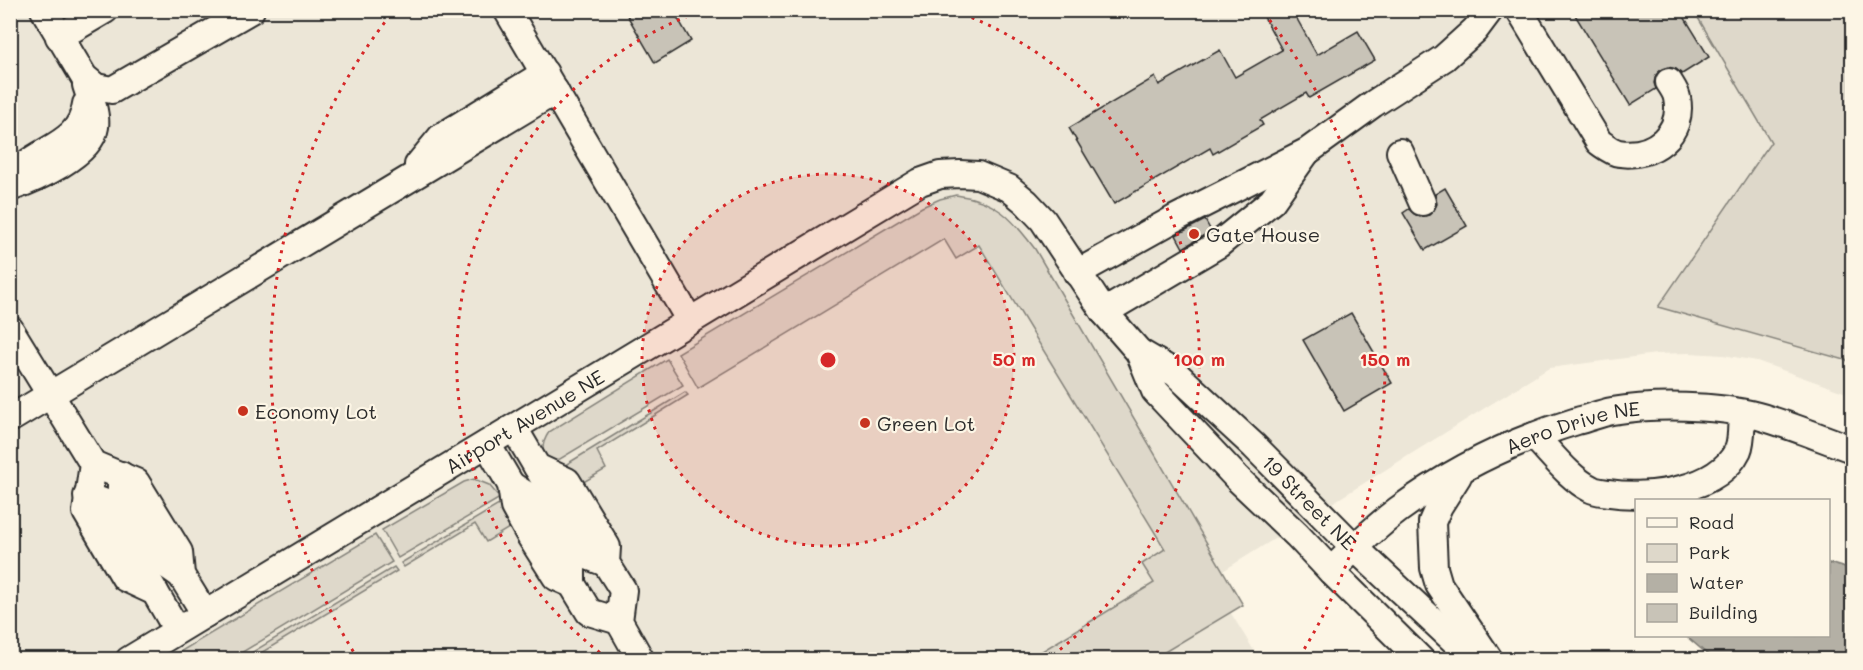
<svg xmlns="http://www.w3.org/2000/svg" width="1863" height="670" viewBox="0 0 1863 670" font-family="Mali,sans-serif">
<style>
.built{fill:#ece6d7}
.green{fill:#ded8ca;stroke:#84827a;stroke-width:1.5}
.water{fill:#b4b0a5;stroke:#7d7b74;stroke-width:1.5}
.building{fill:#c8c3b7;stroke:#2b2b2b;stroke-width:1.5}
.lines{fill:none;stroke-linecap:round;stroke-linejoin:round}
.minor-casing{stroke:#2b2b2b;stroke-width:30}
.minor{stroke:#fcf5e5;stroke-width:26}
.ring{fill:none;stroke:#d62828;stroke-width:3;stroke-dasharray:3 6}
.poi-dot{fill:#c8321e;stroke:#fcf5e5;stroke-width:2}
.labels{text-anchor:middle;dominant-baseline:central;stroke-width:4.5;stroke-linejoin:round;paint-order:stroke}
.poi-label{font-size:20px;fill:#2b2b2b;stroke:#fcf5e5;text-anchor:start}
.street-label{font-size:20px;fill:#2b2b2b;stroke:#fcf5e5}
.centre{fill:#d62828;stroke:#fcf5e5;stroke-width:3}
.ring-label{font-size:18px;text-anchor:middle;font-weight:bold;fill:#d62828;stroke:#fcf5e5;stroke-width:4.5;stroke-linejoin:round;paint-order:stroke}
</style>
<rect width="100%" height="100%" fill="#fcf5e5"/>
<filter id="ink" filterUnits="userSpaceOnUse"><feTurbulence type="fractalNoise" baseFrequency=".0167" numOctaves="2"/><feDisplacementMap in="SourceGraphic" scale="12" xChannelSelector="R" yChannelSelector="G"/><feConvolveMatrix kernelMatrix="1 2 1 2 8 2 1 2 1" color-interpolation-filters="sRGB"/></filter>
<g filter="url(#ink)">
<path class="built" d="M 10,11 L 1852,11 L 1852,395 L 1757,361 L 1723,355 L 1689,353 L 1656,354 L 1549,368 L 1210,579 L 1259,659 L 11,659 Z"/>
<g class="green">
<path d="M 1694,11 L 1852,11 L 1852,362 L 1658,307 L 1771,142 Z"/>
<path d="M 956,195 C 996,200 1012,218 1035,249 L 1243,605 L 1153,659 L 1029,659 L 1154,583 L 1142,564 L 1165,549 L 979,245 L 956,259 L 944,239 L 698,388 L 678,353 L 922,207 L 940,199 Z"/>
<path d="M 667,359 L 683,385 L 555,462 C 539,457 541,444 549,432 Z"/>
<path d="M 685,392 L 688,395 L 597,451 L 606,469 L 580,484 L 562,467 Z"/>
<path d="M 474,479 L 489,485 L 500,498 L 398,558 L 382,530 L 464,482 Z"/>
<path d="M 502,503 L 514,525 L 486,542 L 475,524 L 404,567 L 401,563 Z"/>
<path d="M 375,535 L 392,562 L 231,659 L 168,659 Z"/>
<path d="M 394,567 L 397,571 L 251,659 L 241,659 Z"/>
</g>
<path class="water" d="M 1829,563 L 1852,570 L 1852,659 L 1713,659 L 1686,636 L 1828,636 Z"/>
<g class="building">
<path d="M 624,10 L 673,10 L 691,41 L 655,63 Z"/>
<path d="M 1276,10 L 1292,10 L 1317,55 L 1358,31 L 1375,60 L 1309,98 L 1306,93 L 1260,120 L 1263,125 L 1213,154 L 1210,148 L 1114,204 L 1069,128 L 1155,77 L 1159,85 L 1220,50 L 1235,77 L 1282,50 L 1264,17 Z"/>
<path d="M 1572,10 L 1680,10 L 1709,57 L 1682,74 L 1676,69 L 1668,67 L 1662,69 L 1656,75 L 1654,83 L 1656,89 L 1630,105 Z"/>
<path d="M 1445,188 L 1467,226 L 1425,250 L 1403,213 L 1409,209 L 1414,214 L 1420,217 L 1429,215 L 1434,210 L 1437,204 L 1435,194 Z"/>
<path d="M 1205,220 L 1211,231 L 1183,248 L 1176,235 Z"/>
<path d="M 1351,313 L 1392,383 L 1344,411 L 1303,340 Z"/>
</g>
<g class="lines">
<g class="minor-casing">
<g id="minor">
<path d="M 44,10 L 84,77 L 96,87 L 112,90 L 251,10"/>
<path d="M 507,10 L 690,321"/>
<path d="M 1519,10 L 1599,142 C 1605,146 1612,152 1619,153 C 1653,158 1684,134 1677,98 C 1676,92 1672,87 1669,82"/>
<path d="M 59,37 L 105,10"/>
<path d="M 1400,152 L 1422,202"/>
<path d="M 26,164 C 52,145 81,140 86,104"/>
<path d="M 418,165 L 441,137 L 545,73"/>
<path d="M 10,188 C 35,179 91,155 95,127 C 97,113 90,98 86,85"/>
<path d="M 1077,273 L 1174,219 L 1308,151 L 1373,104 L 1444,58 L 1475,30 L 1490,10"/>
<path d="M 1104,312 L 1219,244 L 1272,201 L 1306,153"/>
<path d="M 10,329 L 93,464 L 136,482 L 179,552 L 181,575 L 205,614"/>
<path id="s1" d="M 1139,352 L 1175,373 L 1254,446 L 1355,548 L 1475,660"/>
<path d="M 10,419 L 555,91"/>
<path d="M 514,428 L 537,467 L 567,481 L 607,547 L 606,563 L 623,590 L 619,621 L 641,660"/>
<path d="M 1534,436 C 1551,453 1569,478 1591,489 C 1596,492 1603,492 1609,493 C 1648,499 1718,491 1738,450 C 1742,441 1741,424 1742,413"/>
<path d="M 487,444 L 511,485 L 514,507 L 530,536 L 556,577 L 572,584 L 589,612 L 619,621"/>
<path d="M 93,464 L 86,512 L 125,578 L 155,592 L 177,630"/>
<path d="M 537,467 L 590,557 L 606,563"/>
<path d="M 121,475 L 121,495 L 161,561 L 181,575"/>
<path d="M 1458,476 L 1439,506 L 1432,522 L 1434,568 L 1439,585 L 1489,659"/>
<path d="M 511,485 L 531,498 L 572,565 L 572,584"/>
<path d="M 87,496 L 103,502 L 155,592"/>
<path id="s2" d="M 1331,571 C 1352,550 1374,528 1398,510 C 1451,471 1514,440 1577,421 C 1589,418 1601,413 1612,411 C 1653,404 1718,405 1758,416 C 1790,425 1821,438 1852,449"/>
<path id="s3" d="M 129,660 L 920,182 L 940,175 L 960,174 L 978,175 L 1009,188 L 1026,202 L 1043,220 L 1104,312 L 1139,352 L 1155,391 L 1238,479 L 1297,535 L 1331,571 L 1421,660"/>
</g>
</g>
<use href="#minor" class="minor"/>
</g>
</g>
<circle cx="828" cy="360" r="186" fill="#d62828" fill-opacity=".12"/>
<g class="ring">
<circle cx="828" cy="360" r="186"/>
<path d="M607 658A371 371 0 0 1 701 11M955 11A371 371 0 0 1 1049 658"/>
<path d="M358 659A557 557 0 0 1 392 13M1264 13A557 557 0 0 1 1298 659"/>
</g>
<g class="poi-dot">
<circle cx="1194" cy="234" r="6"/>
<circle cx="243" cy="411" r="6"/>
<circle cx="865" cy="423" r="6"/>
</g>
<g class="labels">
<g class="poi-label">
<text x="1206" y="234">Gate House</text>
<text x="255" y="411">Economy Lot</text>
<text x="877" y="423">Green Lot</text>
</g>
<g class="street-label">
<text stroke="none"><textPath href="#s3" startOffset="462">Airport Avenue NE</textPath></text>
<text stroke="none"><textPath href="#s2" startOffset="286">Aero Drive NE</textPath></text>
<text stroke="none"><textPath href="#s1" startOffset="228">19 Street NE</textPath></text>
</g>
</g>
<circle cx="828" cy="360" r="9" class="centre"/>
<g class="ring-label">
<text x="1014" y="366">50 m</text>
<text x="1199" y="366">100 m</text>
<text x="1385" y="366">150 m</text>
</g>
<rect width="1863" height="670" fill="none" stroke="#fcf5e5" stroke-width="36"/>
<rect x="18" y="18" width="1827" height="634" fill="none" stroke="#2b2b2b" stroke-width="2" filter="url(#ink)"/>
<rect x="1635" y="499" width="195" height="138" fill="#fcf5e5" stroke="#a8a49b" stroke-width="1.5"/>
<rect x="1647" y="518" width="30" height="9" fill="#fcf5e5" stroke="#a8a49b" stroke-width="1.5"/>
<text x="1689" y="529" font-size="18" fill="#2b2b2b">Road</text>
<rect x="1647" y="544" width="30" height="18" fill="#ded8ca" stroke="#a8a49b" stroke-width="1.5"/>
<text x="1689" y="559" font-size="18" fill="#2b2b2b">Park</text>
<rect x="1647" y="574" width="30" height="18" fill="#b4b0a5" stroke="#a8a49b" stroke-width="1.5"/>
<text x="1689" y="589" font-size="18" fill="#2b2b2b">Water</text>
<rect x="1647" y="604" width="30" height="18" fill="#c8c3b7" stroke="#a8a49b" stroke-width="1.5"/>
<text x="1689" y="619" font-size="18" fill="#2b2b2b">Building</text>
</svg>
